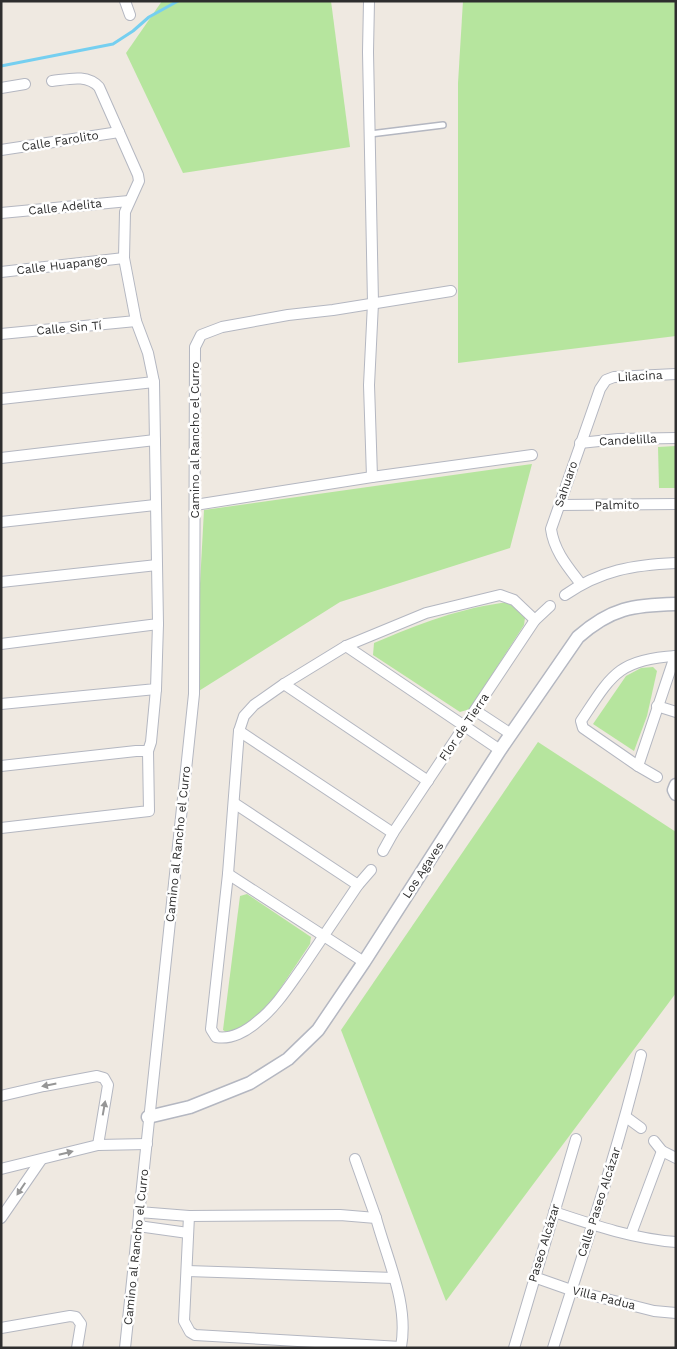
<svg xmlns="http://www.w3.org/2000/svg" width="677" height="1349" viewBox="0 0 677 1349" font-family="'Work Sans',sans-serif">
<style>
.green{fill:#b6e59e}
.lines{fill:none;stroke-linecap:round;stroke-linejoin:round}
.stream{stroke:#75cff0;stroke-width:3}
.service-casing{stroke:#b4b7c1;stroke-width:8}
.minor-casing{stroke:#b4b7c1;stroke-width:12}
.tertiary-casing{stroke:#b4b7c1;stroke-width:15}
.service{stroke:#fff;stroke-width:5}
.minor{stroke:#fff;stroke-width:10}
.tertiary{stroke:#fff;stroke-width:12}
.oneway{fill:#969696}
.labels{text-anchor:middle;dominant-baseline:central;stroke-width:5;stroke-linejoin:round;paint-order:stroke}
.street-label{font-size:12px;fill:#2e2e2e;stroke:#fff}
</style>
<rect width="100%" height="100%" fill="#efe9e1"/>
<g class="green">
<path d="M 162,1 L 331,1 L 350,147 L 183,173 L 126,53 Z"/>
<path d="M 463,1 L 676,1 L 676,336 L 458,363 L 458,83 Z"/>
<path d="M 676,446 L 676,488 L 659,488 L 658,447 Z"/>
<path d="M 532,464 L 510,548 L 340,602 L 194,694 L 204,510 Z"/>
<path d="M 510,602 L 525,618 L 524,625 L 470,709 L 460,712 L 373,655 L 374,643 C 419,624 462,607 510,602 Z"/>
<path d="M 653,667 L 657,671 L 647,716 L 634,751 L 593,724 L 626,676 L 641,668 Z"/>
<path d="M 538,742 L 676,832 L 676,993 L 446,1301 L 341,1030 Z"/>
<path d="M 247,894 L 311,937 L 310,944 L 276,995 L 254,1019 L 229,1034 L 223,1030 L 240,896 Z"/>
</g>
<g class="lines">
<path class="stream" d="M 1,66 L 113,44 L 133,31 L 149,17 L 178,1"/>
<g class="service-casing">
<path id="service" d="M 370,134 L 443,125"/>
</g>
<g class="minor-casing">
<g id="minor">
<path d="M 125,1 L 130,15"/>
<path d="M 369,1 L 368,52 L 373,303 L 369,385 L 372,477"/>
<path d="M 1,88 L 25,84"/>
<path d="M 1,150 L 119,132"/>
<path d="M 1,213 L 129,201"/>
<path d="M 1,272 L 124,258"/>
<path d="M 1,334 L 136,321"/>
<path d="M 1,399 L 154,382"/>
<path d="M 580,443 L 618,439 L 676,438"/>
<path d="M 1,458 L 155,440"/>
<path d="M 195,505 L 372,477 L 532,455"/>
<path d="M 559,505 L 676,504"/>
<path d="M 1,522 L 155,505"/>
<path d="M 1,582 L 157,565"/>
<path d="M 581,584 C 568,567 554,551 551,529 L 600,389 L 606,380 L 614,377 L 676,374"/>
<path d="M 565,595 C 601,570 633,565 676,563"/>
<path d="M 1,644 L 158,624 L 154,382 L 148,353 L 136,321 L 124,258 L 125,212 L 139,181 L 138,175 L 99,87 C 87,74 69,79 52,81"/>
<path d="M 346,646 L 500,750"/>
<path d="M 284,684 L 428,781"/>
<path d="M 1,704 L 156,689 L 158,624"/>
<path d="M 657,706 L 676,712"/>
<path d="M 476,711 L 511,734"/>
<path d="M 239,731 L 393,833"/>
<path d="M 1,766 L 136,751 L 148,751 L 151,742 L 156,689"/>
<path d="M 638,766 L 675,656"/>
<path d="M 657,777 L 638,766 L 583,728 L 581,721 C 611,676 618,659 676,656"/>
<path d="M 234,803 L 358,885"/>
<path d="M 1,828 L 149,811 L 148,751"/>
<path d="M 383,851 L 393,833 L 535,620 L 550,606"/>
<path d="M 371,870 L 358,885 C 339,913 321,940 302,968 C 289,986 276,1007 258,1021 C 247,1031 231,1040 216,1037 L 211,1029 L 228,874 L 239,731 L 244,716 L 254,705 L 284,684 L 346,646 L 426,613 L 500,595 L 514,600 L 535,620"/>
<path d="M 228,874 L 364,962"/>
<path d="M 1,1096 L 44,1086 L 97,1076 L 104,1078 L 108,1085 L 98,1145"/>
<path d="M 626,1117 L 641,1128"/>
<path d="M 654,1141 L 662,1151 L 676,1158"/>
<path d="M 355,1159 L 376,1218"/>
<path d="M 1,1169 L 98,1145 L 147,1144"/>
<path d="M 139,1212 L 189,1216"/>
<path d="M 554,1212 C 593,1225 634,1239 676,1242"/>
<path d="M 340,1215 L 376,1218 C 387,1259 409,1304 401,1347 L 195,1335 L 190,1332 L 184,1321 L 189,1216 Z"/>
<path d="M 1,1218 L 41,1160"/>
<path d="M 138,1226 L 188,1233"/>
<path d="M 631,1234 L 662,1151"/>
<path d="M 187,1271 L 394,1278"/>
<path d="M 534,1277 L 571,1290 L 654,1311 L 676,1313"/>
<path d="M 1,1328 L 70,1316 L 76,1317 L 81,1324 L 77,1348"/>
<path d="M 125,1348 L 194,694 L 195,347 L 201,335 L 222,327 L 288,315 L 333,310 L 451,291"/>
<path d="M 514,1348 L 576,1139"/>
<path d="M 553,1348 C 584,1250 617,1154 641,1055"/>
</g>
</g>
<g class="tertiary-casing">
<g id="tertiary">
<path d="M 676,785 L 674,790 L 676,794"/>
<path d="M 148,1117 L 190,1107 L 250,1083 L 288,1059 L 318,1030 L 364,962 L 500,750 L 578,637 C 611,608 633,605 676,604"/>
</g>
</g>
<use href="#service" class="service"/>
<use href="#minor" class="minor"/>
<use href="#tertiary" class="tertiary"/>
</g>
<defs><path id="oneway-solid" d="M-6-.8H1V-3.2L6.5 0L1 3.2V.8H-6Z" transform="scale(1.25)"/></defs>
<g class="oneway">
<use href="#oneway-solid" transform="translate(49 1085) rotate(169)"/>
<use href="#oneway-solid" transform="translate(104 1108) rotate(-80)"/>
<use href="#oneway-solid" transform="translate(66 1153) rotate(-14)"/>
<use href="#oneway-solid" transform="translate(21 1189) rotate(124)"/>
</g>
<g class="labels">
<g class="street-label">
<text transform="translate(60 141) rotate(-9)">Calle Farolito</text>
<text transform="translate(65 207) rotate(-6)">Calle Adelita</text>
<text transform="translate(62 265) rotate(-7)">Calle Huapango</text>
<text transform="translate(69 328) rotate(-5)">Calle Sin Tí</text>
<text transform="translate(640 376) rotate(-3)">Lilacina</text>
<text transform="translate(195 440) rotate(-90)">Camino al Rancho el Curro</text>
<text transform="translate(628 440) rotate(-3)">Candelilla</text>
<text transform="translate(566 484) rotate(-71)">Sahuaro</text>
<text transform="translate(617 505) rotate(-1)">Palmito</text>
<text transform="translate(464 727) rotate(-56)">Flor de Tierra</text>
<text transform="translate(178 844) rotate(-84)">Camino al Rancho el Curro</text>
<text transform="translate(423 870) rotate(-57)">Los Agaves</text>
<text transform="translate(599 1202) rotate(-72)">Calle Paseo Alcázar</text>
<text transform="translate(544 1243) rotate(-73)">Paseo Alcázar</text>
<text transform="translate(136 1247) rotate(-84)">Camino al Rancho el Curro</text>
<text transform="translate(604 1298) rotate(14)">Villa Padua</text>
</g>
</g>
<rect width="677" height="1349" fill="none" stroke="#2e2e2e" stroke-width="5"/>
</svg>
